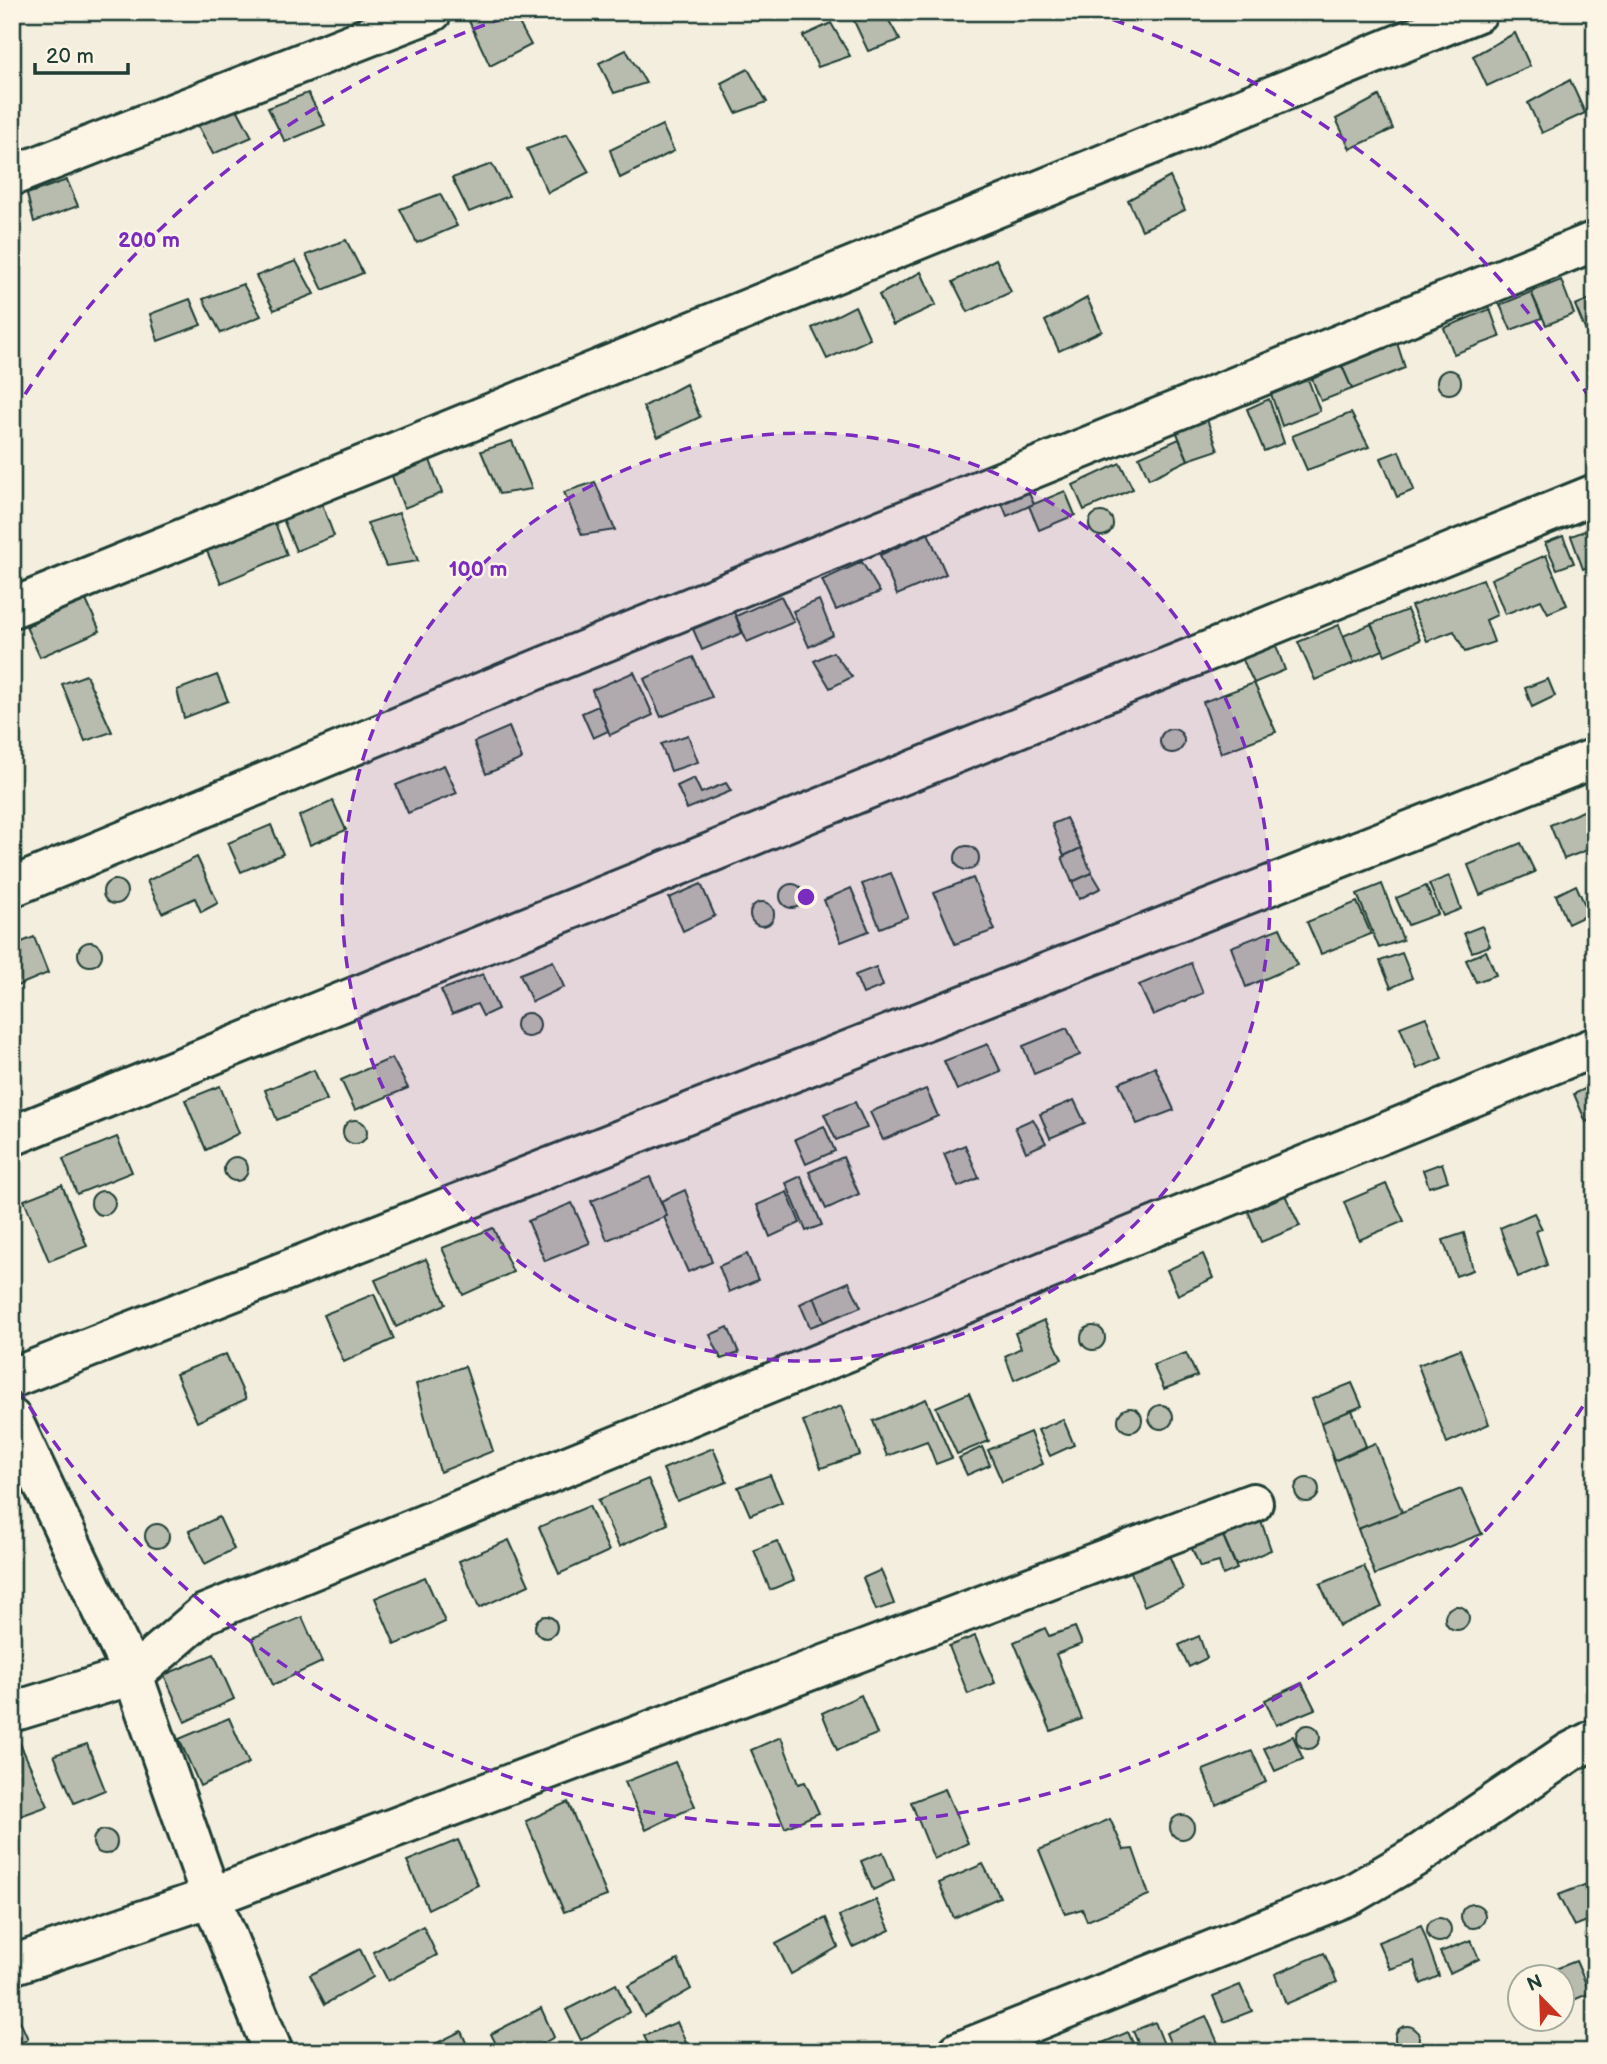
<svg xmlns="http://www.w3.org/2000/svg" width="1607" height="2064" viewBox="0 0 1607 2064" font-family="'Balsamiq Sans',sans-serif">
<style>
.building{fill:#b8bcae;stroke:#1f3d34;stroke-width:2}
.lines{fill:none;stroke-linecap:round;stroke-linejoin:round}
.minor-casing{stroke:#1f3d34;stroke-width:44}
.minor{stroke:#fcf5e5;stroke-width:38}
.ring{fill:none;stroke:#7b2cbf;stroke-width:3.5;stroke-dasharray:12 9}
.centre{fill:#7b2cbf;stroke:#fcf5e5;stroke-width:3.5}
.ring-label{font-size:21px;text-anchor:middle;font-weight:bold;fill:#7b2cbf;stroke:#fcf5e5;stroke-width:5;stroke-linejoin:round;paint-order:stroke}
</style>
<rect width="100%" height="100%" fill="#f3eede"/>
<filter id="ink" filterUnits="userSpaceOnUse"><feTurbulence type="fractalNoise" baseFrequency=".0143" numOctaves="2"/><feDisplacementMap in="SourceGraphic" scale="14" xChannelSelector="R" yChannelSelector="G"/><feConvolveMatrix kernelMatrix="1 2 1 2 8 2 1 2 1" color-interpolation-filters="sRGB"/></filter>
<g filter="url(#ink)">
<g class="building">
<path d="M 493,12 L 513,12 L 531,45 L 490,66 L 469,21 Z"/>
<path d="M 872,12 L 884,12 L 900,40 L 868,51 L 854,21 Z"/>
<path d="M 831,23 L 850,56 L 818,67 L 803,36 Z"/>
<path d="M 1515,33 L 1530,66 L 1487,86 L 1473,56 Z"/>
<path d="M 626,50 L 646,83 L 614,93 L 599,63 Z"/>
<path d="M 748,69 L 767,102 L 736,113 L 721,83 Z"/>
<path d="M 1570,80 L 1585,113 L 1542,133 L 1528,103 Z"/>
<path d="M 308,93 L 325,125 L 285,142 L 268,108 Z"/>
<path d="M 1379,96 L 1393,129 L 1350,149 L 1336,119 Z"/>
<path d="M 235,105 L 252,137 L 213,154 L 195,120 Z"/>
<path d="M 662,125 L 674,151 L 620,178 L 610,150 Z"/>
<path d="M 567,134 L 589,172 L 548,193 L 527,149 Z"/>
<path d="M 492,164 L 509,196 L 469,212 L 452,178 Z"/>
<path d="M 1170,177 L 1185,210 L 1142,230 L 1128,200 Z"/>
<path d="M 67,180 L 78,206 L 34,222 L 27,194 Z"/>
<path d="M 440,194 L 457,226 L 417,243 L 400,209 Z"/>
<path d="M 346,240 L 363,273 L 323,290 L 306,255 Z"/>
<path d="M 996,259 L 1011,292 L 968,312 L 953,282 Z"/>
<path d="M 296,261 L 314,294 L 274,310 L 256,276 Z"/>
<path d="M 921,272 L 936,305 L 893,325 L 879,295 Z"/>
<path d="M 1561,280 L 1574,314 L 1546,325 L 1531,292 Z"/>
<path d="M 243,284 L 261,316 L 221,333 L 203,299 Z"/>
<path d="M 1531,292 L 1542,318 L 1511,330 L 1500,305 Z"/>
<path d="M 1595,297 L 1595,342 L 1591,344 L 1575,305 Z"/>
<path d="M 1087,298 L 1102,331 L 1059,351 L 1045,321 Z"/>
<path d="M 190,299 L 201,325 L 158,341 L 150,314 Z"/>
<path d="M 855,306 L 870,339 L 827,359 L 812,328 Z"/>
<path d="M 1490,309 L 1500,337 L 1454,354 L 1444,328 Z"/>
<path d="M 1397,343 L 1405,368 L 1352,389 L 1342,366 Z"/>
<path d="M 1342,366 L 1352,389 L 1321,401 L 1312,379 Z"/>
<circle cx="1449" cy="382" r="12"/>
<path d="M 1306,374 L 1320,411 L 1282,426 L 1269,388 Z"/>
<path d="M 686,384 L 700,417 L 658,437 L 643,407 Z"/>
<path d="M 1269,399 L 1284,443 L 1264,451 L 1247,409 Z"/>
<path d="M 1351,413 L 1369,447 L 1307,470 L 1292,436 Z"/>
<path d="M 1205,414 L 1218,450 L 1188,460 L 1174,426 Z"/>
<path d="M 1179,439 L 1188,460 L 1149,479 L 1139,457 Z"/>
<path d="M 512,441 L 532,489 L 499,494 L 481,451 Z"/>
<path d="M 1399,451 L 1414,490 L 1397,497 L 1381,458 Z"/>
<path d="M 430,460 L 442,493 L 404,508 L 392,476 Z"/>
<path d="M 1120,463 L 1133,489 L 1084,510 L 1073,485 Z"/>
<path d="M 595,482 L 615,530 L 582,535 L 564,492 Z"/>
<path d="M 1025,485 L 1034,504 L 1007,516 L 999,496 Z"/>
<path d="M 1065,491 L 1075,515 L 1039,530 L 1029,506 Z"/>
<path d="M 322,504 L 334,536 L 296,551 L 283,519 Z"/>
<circle cx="1101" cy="524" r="12"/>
<path d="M 399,513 L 418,561 L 386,566 L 367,523 Z"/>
<path d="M 274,520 L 287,555 L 221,583 L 205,547 Z"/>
<path d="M 1595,527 L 1595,564 L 1583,569 L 1571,536 Z"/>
<path d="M 928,533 L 946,574 L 897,595 L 880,555 Z"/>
<path d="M 1563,536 L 1574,563 L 1557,569 L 1545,543 Z"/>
<path d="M 1546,555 L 1567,605 L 1548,613 L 1541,600 L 1505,614 L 1491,579 Z"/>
<path d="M 862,562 L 880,592 L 836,610 L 822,580 Z"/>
<path d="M 1483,579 L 1497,615 L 1486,620 L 1494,642 L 1465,652 L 1454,631 L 1427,641 L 1411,606 Z"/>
<path d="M 781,596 L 794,622 L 747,642 L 736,616 Z"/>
<path d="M 85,598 L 100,631 L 40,657 L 26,627 Z"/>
<path d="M 819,600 L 833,635 L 809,647 L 793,611 Z"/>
<path d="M 1407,610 L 1420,640 L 1385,655 L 1371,624 Z"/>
<path d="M 734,612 L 742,633 L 702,650 L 693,629 Z"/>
<path d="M 1371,624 L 1383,650 L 1354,663 L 1343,636 Z"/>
<path d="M 1339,625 L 1354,663 L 1315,680 L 1298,642 Z"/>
<path d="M 1274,640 L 1285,670 L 1254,683 L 1240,654 Z"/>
<path d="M 833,652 L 852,677 L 830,688 L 814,661 Z"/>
<path d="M 693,657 L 712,697 L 661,717 L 644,679 Z"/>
<path d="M 634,672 L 653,715 L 610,735 L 592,690 Z"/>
<path d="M 86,675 L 112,732 L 85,741 L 62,684 Z"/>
<path d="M 217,675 L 228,701 L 184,718 L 177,690 Z"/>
<path d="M 1548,679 L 1555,696 L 1532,707 L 1525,688 Z"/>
<path d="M 1254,683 L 1276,732 L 1221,753 L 1203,702 Z"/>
<path d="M 598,706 L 608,731 L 593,738 L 582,713 Z"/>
<path d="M 509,727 L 522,759 L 486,774 L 474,742 Z"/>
<circle cx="1172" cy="741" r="12"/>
<path d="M 688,735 L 698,762 L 671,771 L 661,744 Z"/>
<path d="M 444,765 L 457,793 L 408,813 L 396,785 Z"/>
<path d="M 694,778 L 701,793 L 726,783 L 731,791 L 687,809 L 677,786 Z"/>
<path d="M 333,801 L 346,830 L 310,845 L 299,816 Z"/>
<path d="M 1595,806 L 1595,847 L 1564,859 L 1550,825 Z"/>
<path d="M 1066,818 L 1081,848 L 1064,856 L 1052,824 Z"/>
<path d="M 271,825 L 283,854 L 241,872 L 228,843 Z"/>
<path d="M 1521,843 L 1535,872 L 1480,895 L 1468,865 Z"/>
<circle cx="967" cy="858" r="12"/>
<path d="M 1081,848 L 1092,873 L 1072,882 L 1062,857 Z"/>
<path d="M 197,857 L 218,903 L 201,912 L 195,898 L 162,913 L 147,881 Z"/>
<path d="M 891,873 L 908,917 L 880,928 L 862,884 Z"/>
<path d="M 1092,873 L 1101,888 L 1079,899 L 1072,882 Z"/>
<path d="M 1449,876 L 1461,909 L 1443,916 L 1429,884 Z"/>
<path d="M 973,878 L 995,930 L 955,944 L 934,893 Z"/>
<circle cx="115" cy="892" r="12"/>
<path d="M 701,884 L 715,916 L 683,931 L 669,898 Z"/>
<path d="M 1382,884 L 1403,940 L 1379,948 L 1357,894 Z"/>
<circle cx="792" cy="896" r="12"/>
<path d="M 1576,885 L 1589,914 L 1568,924 L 1556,895 Z"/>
<path d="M 1426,886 L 1438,914 L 1408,925 L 1396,898 Z"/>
<path d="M 851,888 L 869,931 L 841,942 L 824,900 Z"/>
<path d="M 1357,902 L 1371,934 L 1321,954 L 1307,922 Z"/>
<circle cx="762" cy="914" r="12"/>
<path d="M 1482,926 L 1490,946 L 1472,952 L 1464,933 Z"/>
<path d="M 1280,928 L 1297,965 L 1246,987 L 1231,947 Z"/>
<path d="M 34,937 L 48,973 L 12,988 L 12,946 Z"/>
<circle cx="90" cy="954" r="12"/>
<path d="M 1486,951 L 1496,975 L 1476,982 L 1466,960 Z"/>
<path d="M 1402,953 L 1412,978 L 1391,988 L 1380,961 Z"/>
<path d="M 553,961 L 564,987 L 532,1002 L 520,974 Z"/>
<path d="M 1191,963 L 1203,993 L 1153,1015 L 1139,985 Z"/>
<path d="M 876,967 L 883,986 L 863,994 L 855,975 Z"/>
<path d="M 483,974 L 498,1009 L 483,1016 L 477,1004 L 452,1014 L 441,990 Z"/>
<circle cx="528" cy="1025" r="12"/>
<path d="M 1426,1017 L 1442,1058 L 1417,1069 L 1400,1027 Z"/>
<path d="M 1067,1028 L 1080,1055 L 1034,1074 L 1023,1046 Z"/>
<path d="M 988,1044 L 1001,1072 L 957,1090 L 944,1061 Z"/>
<path d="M 392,1058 L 408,1088 L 355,1110 L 341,1080 Z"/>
<path d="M 1155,1067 L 1174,1110 L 1137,1124 L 1119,1083 Z"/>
<path d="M 314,1070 L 327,1100 L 277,1120 L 265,1090 Z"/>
<path d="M 1595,1084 L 1595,1118 L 1586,1122 L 1574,1094 Z"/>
<path d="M 220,1086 L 239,1133 L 206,1150 L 185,1100 Z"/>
<path d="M 926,1089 L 938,1116 L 883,1140 L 870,1112 Z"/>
<path d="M 1074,1100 L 1085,1123 L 1050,1138 L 1040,1114 Z"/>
<path d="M 855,1102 L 867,1128 L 836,1140 L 824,1114 Z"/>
<path d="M 1033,1119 L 1046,1143 L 1026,1152 L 1015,1127 Z"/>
<circle cx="355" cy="1132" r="12"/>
<path d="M 824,1126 L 835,1151 L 806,1164 L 795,1139 Z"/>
<path d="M 117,1137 L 132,1172 L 77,1194 L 63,1159 Z"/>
<path d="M 965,1145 L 979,1178 L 958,1187 L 944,1154 Z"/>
<path d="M 843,1157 L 859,1194 L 826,1209 L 809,1172 Z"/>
<circle cx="236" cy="1169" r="12"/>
<path d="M 1442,1163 L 1448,1181 L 1429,1187 L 1423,1170 Z"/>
<path d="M 801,1176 L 822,1225 L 806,1231 L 786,1183 Z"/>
<path d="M 650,1177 L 667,1216 L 607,1240 L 591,1201 Z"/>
<path d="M 1386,1184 L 1404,1221 L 1359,1240 L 1344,1202 Z"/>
<path d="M 62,1185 L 87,1246 L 49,1261 L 24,1200 Z"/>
<path d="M 685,1190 L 712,1262 L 688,1272 L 664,1217 L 667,1216 L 661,1201 Z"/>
<circle cx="103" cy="1203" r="12"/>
<path d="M 787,1192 L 800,1223 L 770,1237 L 757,1205 Z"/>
<path d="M 1285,1195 L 1300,1226 L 1261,1242 L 1248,1211 Z"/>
<path d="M 572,1203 L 590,1243 L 545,1261 L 528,1221 Z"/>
<path d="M 1534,1213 L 1542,1229 L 1536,1231 L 1547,1265 L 1518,1277 L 1500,1228 Z"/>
<path d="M 493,1228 L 513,1272 L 463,1295 L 442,1248 Z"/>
<path d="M 1464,1233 L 1473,1270 L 1456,1276 L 1443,1240 Z"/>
<path d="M 747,1254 L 758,1280 L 729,1292 L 719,1266 Z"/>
<path d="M 1203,1254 L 1213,1278 L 1178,1295 L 1167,1270 Z"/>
<path d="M 426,1259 L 446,1304 L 396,1327 L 375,1280 Z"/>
<path d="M 849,1282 L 861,1307 L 824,1322 L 814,1297 Z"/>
<path d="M 374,1294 L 394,1339 L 344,1362 L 323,1315 Z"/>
<path d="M 814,1297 L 824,1322 L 810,1327 L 800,1304 Z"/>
<path d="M 1044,1320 L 1062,1359 L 1014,1380 L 1005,1356 L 1021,1348 L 1015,1333 Z"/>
<circle cx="1093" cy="1338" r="12"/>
<path d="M 728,1327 L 739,1353 L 721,1359 L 710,1335 Z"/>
<path d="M 1460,1349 L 1489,1424 L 1447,1443 L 1418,1365 Z"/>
<path d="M 1186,1353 L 1197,1376 L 1164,1389 L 1153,1365 Z"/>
<path d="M 226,1354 L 246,1399 L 197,1422 L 176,1374 Z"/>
<path d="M 465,1366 L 493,1451 L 440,1472 L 416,1384 Z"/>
<path d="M 1352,1383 L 1362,1406 L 1321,1423 L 1312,1399 Z"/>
<path d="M 969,1393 L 989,1441 L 957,1454 L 936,1407 Z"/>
<path d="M 926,1399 L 952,1458 L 936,1464 L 927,1441 L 887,1456 L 873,1421 Z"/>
<circle cx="1161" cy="1417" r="12"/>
<path d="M 841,1406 L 860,1455 L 821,1468 L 803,1421 Z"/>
<circle cx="1130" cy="1420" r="12"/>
<path d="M 1352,1410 L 1366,1446 L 1334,1461 L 1321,1423 Z"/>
<path d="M 1063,1419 L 1074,1445 L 1050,1456 L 1038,1430 Z"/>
<path d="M 1030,1432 L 1043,1464 L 1002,1482 L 988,1450 Z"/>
<path d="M 1375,1443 L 1402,1512 L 1358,1529 L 1334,1461 Z"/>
<path d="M 982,1447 L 990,1465 L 967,1475 L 959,1458 Z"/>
<path d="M 713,1448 L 727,1482 L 677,1501 L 663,1469 Z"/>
<path d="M 770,1475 L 782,1502 L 750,1515 L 738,1487 Z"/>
<circle cx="1307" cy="1490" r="12"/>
<path d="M 648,1479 L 668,1524 L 619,1547 L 598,1500 Z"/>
<path d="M 1461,1489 L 1482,1534 L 1375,1575 L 1358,1529 Z"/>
<path d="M 589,1506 L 609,1551 L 559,1574 L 539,1527 Z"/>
<path d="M 1258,1512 L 1271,1550 L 1236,1565 L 1220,1529 Z"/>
<path d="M 219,1517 L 234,1549 L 205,1564 L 189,1531 Z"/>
<circle cx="157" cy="1536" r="12"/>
<path d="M 1220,1529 L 1237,1569 L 1223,1575 L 1219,1562 L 1200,1567 L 1189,1542 Z"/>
<path d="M 509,1540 L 529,1585 L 479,1608 L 459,1561 Z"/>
<path d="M 777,1541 L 794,1580 L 770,1590 L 754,1550 Z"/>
<path d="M 1167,1550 L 1183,1589 L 1144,1606 L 1129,1567 Z"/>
<path d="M 1364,1566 L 1382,1607 L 1339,1626 L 1320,1584 Z"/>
<path d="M 881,1570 L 894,1604 L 876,1610 L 863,1578 Z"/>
<path d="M 425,1577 L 445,1622 L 395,1645 L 375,1598 Z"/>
<circle cx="1457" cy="1618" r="12"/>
<circle cx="546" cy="1627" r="11"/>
<path d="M 302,1617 L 322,1662 L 273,1685 L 252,1638 Z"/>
<path d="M 1075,1627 L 1082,1644 L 1056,1654 L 1082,1719 L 1051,1731 L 1014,1642 L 1045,1628 L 1049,1636 Z"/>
<path d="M 975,1636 L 995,1683 L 968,1694 L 949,1646 Z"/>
<path d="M 1199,1636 L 1207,1658 L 1189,1667 L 1179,1645 Z"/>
<path d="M 214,1654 L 234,1699 L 185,1722 L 164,1675 Z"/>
<path d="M 1302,1683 L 1315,1709 L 1276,1725 L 1265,1700 Z"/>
<path d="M 861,1695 L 877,1734 L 837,1750 L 822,1713 Z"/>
<path d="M 229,1718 L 249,1763 L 200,1786 L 179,1739 Z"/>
<circle cx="1308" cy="1737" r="12"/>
<path d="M 1293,1736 L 1303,1759 L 1275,1771 L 1264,1748 Z"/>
<path d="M 781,1737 L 798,1784 L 805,1782 L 819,1813 L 785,1828 L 751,1750 Z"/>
<path d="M 18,1739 L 48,1806 L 12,1819 L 12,1741 Z"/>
<path d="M 87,1744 L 105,1790 L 74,1803 L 54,1755 Z"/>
<path d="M 1252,1751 L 1266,1782 L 1216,1805 L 1203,1770 Z"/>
<path d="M 675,1762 L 695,1806 L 646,1830 L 625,1782 Z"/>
<path d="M 945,1789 L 968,1843 L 934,1859 L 911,1802 Z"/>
<path d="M 568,1802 L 607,1896 L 564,1912 L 526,1821 Z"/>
<circle cx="1182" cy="1827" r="12"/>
<path d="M 1110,1819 L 1124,1850 L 1133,1849 L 1149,1895 L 1087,1921 L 1082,1909 L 1065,1914 L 1039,1850 Z"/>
<circle cx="105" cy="1842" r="12"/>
<path d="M 458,1840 L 478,1885 L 428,1909 L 407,1861 Z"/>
<path d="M 883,1852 L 894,1880 L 873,1890 L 861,1861 Z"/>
<path d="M 983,1864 L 1000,1897 L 954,1918 L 939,1883 Z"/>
<path d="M 1595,1881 L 1595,1918 L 1574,1926 L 1558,1895 Z"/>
<path d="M 876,1900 L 890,1930 L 853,1947 L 839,1916 Z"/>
<circle cx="1473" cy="1916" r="12"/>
<path d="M 826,1918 L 838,1947 L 791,1974 L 776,1944 Z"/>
<circle cx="1439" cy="1930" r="12"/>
<path d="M 1421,1925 L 1439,1976 L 1421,1984 L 1414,1961 L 1390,1969 L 1378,1942 Z"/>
<path d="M 423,1926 L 437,1955 L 388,1981 L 373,1952 Z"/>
<path d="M 1471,1940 L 1479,1959 L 1450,1973 L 1440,1952 Z"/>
<path d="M 360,1949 L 373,1977 L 325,2004 L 310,1975 Z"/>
<path d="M 1324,1953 L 1337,1982 L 1286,2004 L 1275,1974 Z"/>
<path d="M 678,1960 L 691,1989 L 644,2016 L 628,1986 Z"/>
<path d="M 1576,1961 L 1590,1993 L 1562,2005 L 1562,1976 L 1537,1976 Z"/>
<path d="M 616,1984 L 629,2012 L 581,2040 L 566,2010 Z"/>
<path d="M 1240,1985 L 1252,2011 L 1224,2022 L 1213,1996 Z"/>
<path d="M 541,2008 L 554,2037 L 528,2052 L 500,2052 L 491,2034 Z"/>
<path d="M 15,2010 L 28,2039 L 12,2048 L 12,2012 Z"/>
<path d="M 1206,2016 L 1222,2052 L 1174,2052 L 1166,2033 Z"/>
<path d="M 677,2022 L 690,2052 L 652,2052 L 644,2036 Z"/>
<path d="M 1155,2022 L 1167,2052 L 1142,2052 L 1133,2031 Z"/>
<circle cx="1407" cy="2038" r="12"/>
<path d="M 461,2031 L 470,2052 L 419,2052 Z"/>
<path d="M 1128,2032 L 1137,2052 L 1081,2052 Z"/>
</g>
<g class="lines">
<g class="minor-casing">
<g id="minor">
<path d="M 12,176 L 432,12"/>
<path d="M 12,608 L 1478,12"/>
<path d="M 12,887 L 543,667 L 1595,241"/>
<path d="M 12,1136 L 1595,494"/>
<path d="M 12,1378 L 1595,758"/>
<path d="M 12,1419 L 133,1675 L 211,1897 L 273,2052"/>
<path d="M 12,1712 L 133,1675 L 204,1614 L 1595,1047"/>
<path d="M 12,1965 L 211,1897 L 1253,1503"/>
<path d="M 958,2052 L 1352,1894 L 1415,1857 L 1570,1752 L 1595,1739"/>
</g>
</g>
<use href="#minor" class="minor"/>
</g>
</g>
<circle cx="806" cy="897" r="464" fill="#7b2cbf" fill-opacity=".12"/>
<g class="ring">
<circle cx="806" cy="897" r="464"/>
<path d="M1594 1389A929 929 0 0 1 14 1382M14 412A929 929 0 0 1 519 13M1093 13A929 929 0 0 1 1594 405"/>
</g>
<circle cx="806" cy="897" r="10" class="centre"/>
<g class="ring-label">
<text x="149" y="247">200 m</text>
<text x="478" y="576">100 m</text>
</g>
<rect width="1607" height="2064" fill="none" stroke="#fcf5e5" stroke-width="42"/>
<rect x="21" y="21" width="1565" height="2022" fill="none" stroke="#1f3d34" stroke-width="2.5" filter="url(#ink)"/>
<g transform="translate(1541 1998) rotate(337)"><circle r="33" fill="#fcf5e5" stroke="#a4ab9e" stroke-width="2"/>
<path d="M0-5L12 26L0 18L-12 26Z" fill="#c8321e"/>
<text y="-10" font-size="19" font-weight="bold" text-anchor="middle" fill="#1f3d34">N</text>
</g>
<path d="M35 63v10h93v-10" fill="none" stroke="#1f3d34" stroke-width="3.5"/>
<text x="46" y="63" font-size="21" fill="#1f3d34" stroke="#fcf5e5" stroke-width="5" paint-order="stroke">20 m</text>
</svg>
